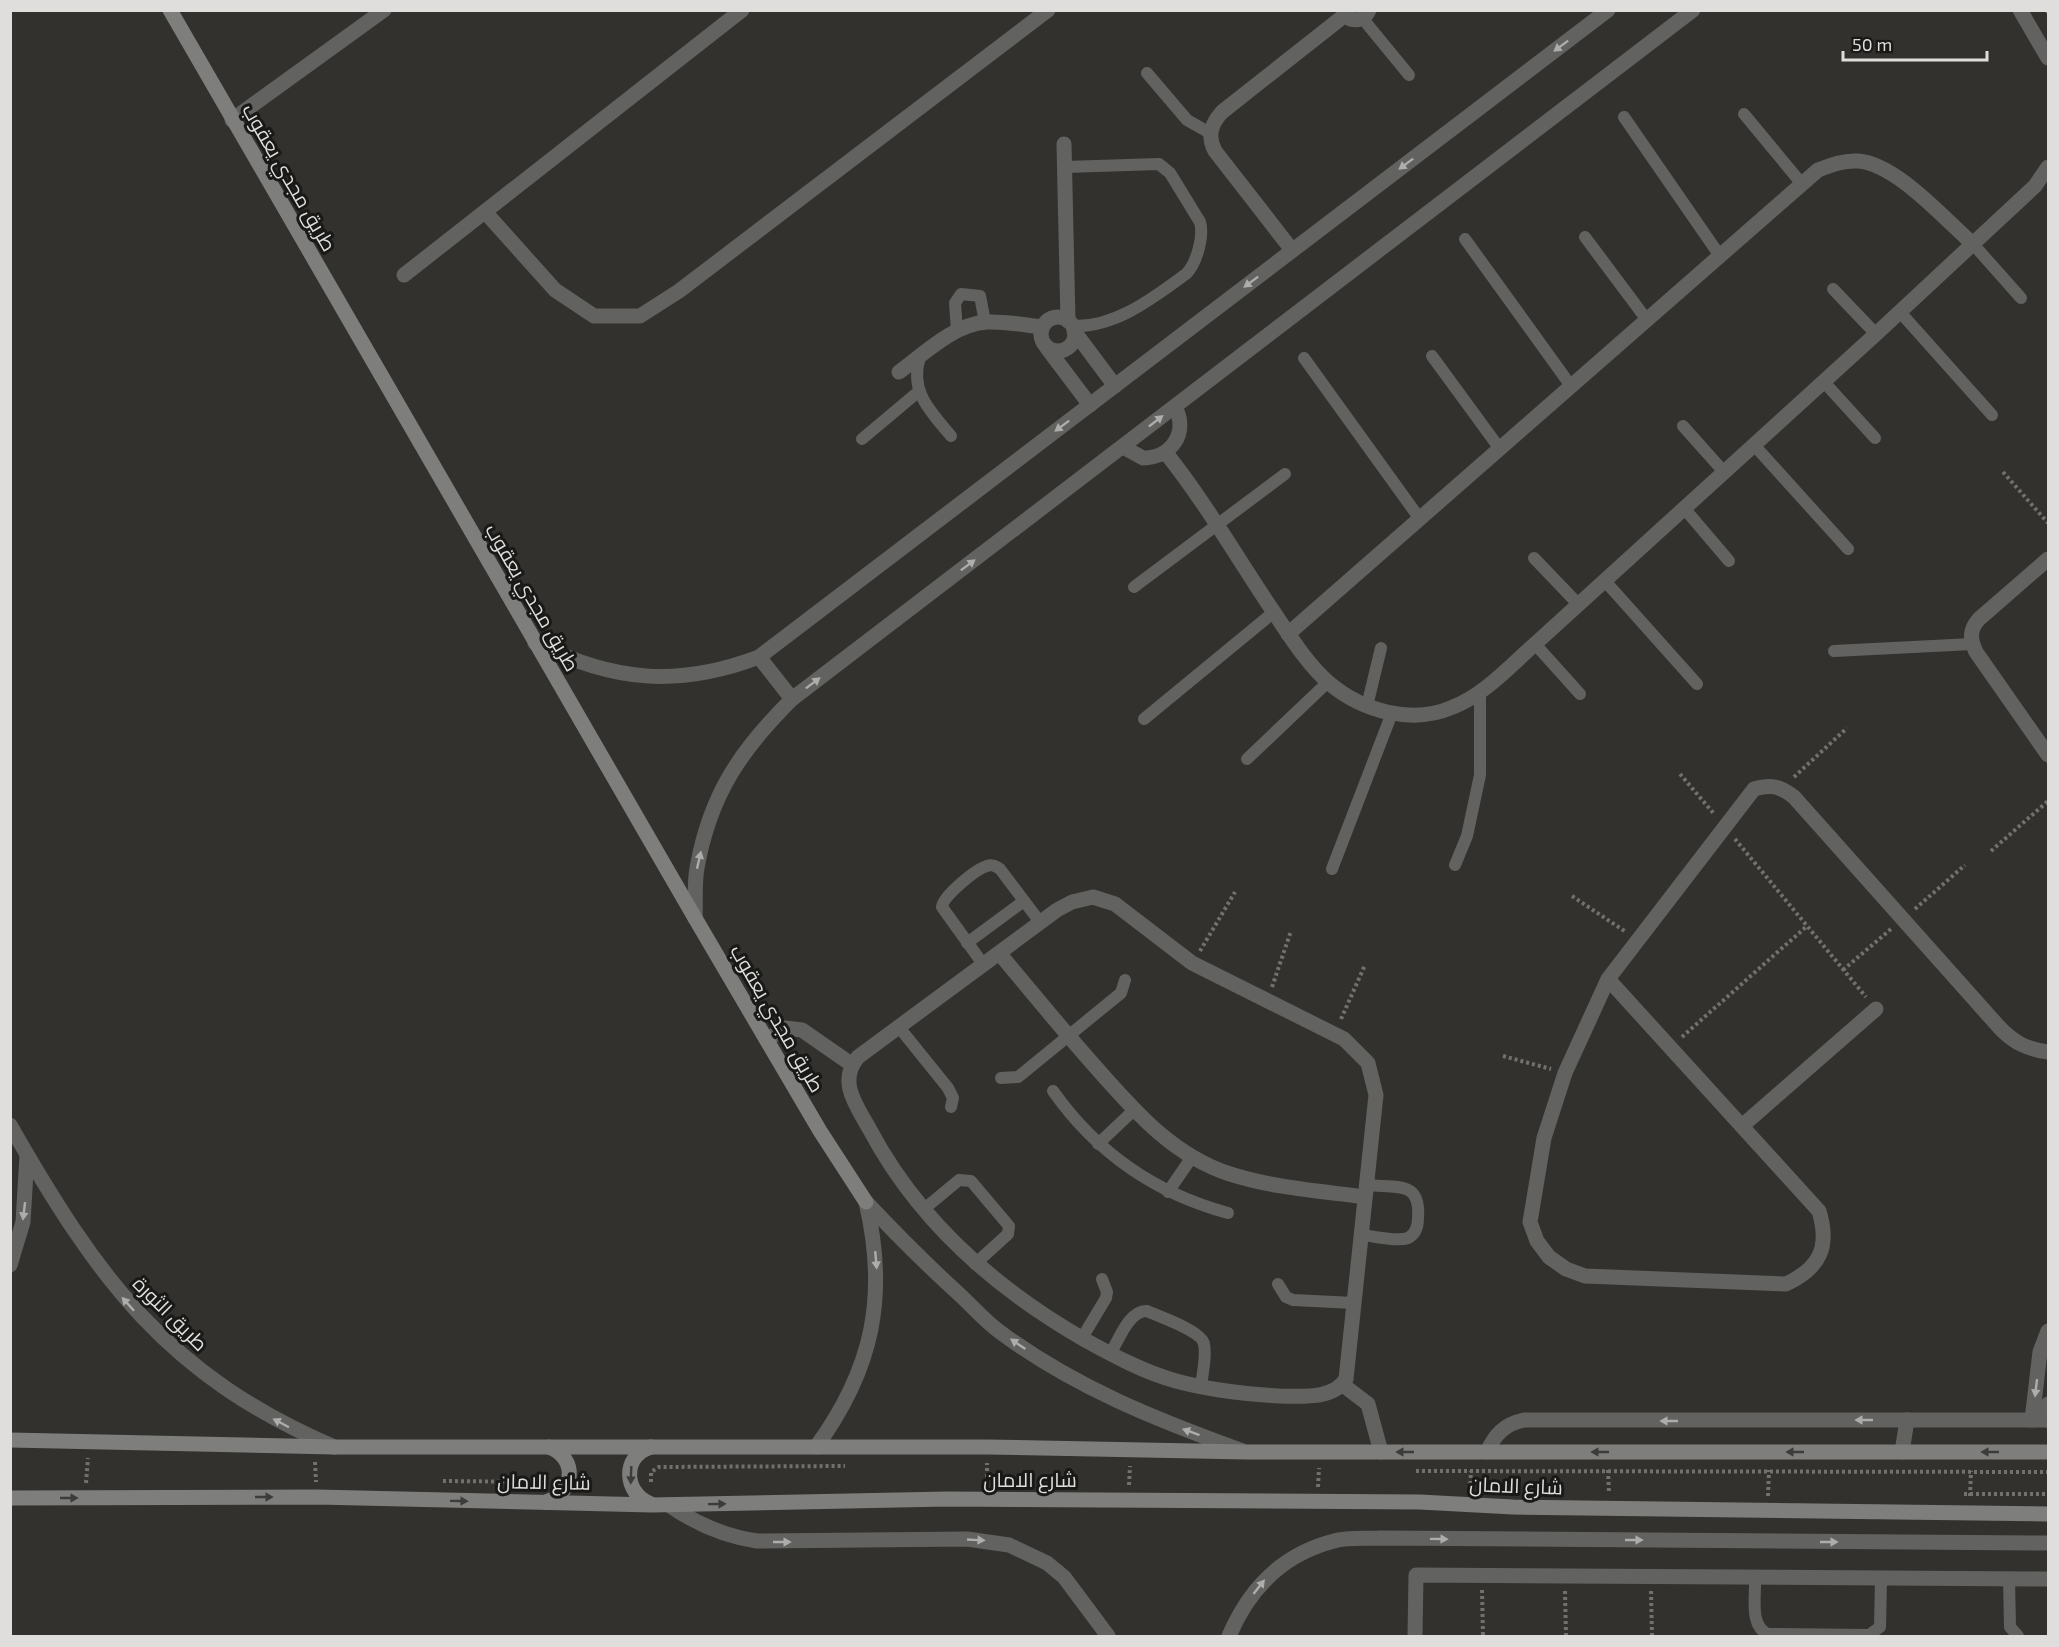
<svg xmlns="http://www.w3.org/2000/svg" width="2059" height="1647" viewBox="0 0 2059 1647" font-family="'Exo 2',Cairo,sans-serif">
<style>
.lines{fill:none;stroke-linecap:round;stroke-linejoin:round}
.path{stroke:#72716d;stroke-width:4;stroke-dasharray:3 3;stroke-linecap:butt}
.lane{stroke:#626361;stroke-width:12}
.street{stroke:#626361;stroke-width:15}
.secondary{stroke:#7e7e7c;stroke-width:15}
.oneway{fill:#adadab}
.oneway2{fill:#3c3c3a}
.labels{text-anchor:middle;dominant-baseline:central;stroke-width:6;stroke-linejoin:round;paint-order:stroke}
.street-label{font-size:20px;fill:#dfdedc;stroke:#191917}
</style>
<rect width="100%" height="100%" fill="#32312d"/>
<g class="lines">
<g class="path">
<path d="M 2047,10 L 2048,13"/>
<path d="M 2003,472 L 2048,523"/>
<path d="M 1680,774 L 1715,815"/>
<path d="M 1794,777 L 1847,728"/>
<path d="M 1735,839 L 1866,997"/>
<path d="M 1991,851 L 2048,801"/>
<path d="M 1572,896 L 1626,932"/>
<path d="M 1915,909 L 1965,865"/>
<path d="M 1200,951 L 1235,892"/>
<path d="M 1843,970 L 1891,929"/>
<path d="M 1272,987 L 1291,931"/>
<path d="M 1341,1019 L 1365,965"/>
<path d="M 1682,1037 L 1807,926"/>
<path d="M 1503,1056 L 1551,1069"/>
<path d="M 315,1462 L 316,1482"/>
<path d="M 1608,1470 L 1609,1493"/>
<path d="M 1416,1471 L 2048,1472"/>
<path d="M 443,1481 L 547,1482"/>
<path d="M 651,1482 L 651,1472 L 659,1467 L 845,1466"/>
<path d="M 86,1483 L 88,1458"/>
<path d="M 987,1483 L 987,1463"/>
<path d="M 1129,1485 L 1130,1466"/>
<path d="M 1318,1487 L 1319,1468"/>
<path d="M 1470,1490 L 1471,1471"/>
<path d="M 1964,1494 L 2048,1494"/>
<path d="M 1768,1496 L 1769,1470"/>
<path d="M 1970,1496 L 1971,1471"/>
<path d="M 1482,1590 L 1483,1636"/>
<path d="M 1565,1591 L 1566,1636"/>
<path d="M 1651,1591 L 1652,1636"/>
</g>
<g class="lane">
<path d="M 1363,19 L 1409,75"/>
<path d="M 1147,73 L 1187,120 L 1210,133"/>
<path d="M 1744,114 L 1802,184"/>
<path d="M 1624,117 L 1720,256"/>
<path d="M 1065,167 L 1159,164 L 1170,173 L 1200,222 C 1204,236 1197,263 1186,274 C 1153,298 1115,328 1072,326"/>
<path d="M 1585,237 L 1647,320"/>
<path d="M 1465,239 L 1571,386"/>
<path d="M 1973,244 L 2021,298"/>
<path d="M 1833,289 L 1876,334"/>
<path d="M 1900,312 L 1992,415"/>
<path d="M 957,331 L 955,303 L 961,294 L 980,296 L 985,322"/>
<path d="M 1432,356 L 1500,449"/>
<path d="M 920,357 C 909,391 930,411 951,436"/>
<path d="M 1304,358 L 1420,519"/>
<path d="M 1824,382 L 1875,438"/>
<path d="M 1683,426 L 1724,472"/>
<path d="M 862,439 L 918,392"/>
<path d="M 1754,445 L 1848,549"/>
<path d="M 1684,508 L 1729,561"/>
<path d="M 1534,558 L 1579,605"/>
<path d="M 1605,581 L 1697,684"/>
<path d="M 1134,587 L 1285,474"/>
<path d="M 1535,644 L 1580,694"/>
<path d="M 1834,651 L 1972,644"/>
<path d="M 1367,706 L 1381,648"/>
<path d="M 1144,719 L 1274,612"/>
<path d="M 1247,759 L 1328,682"/>
<path d="M 1455,865 L 1467,836 L 1480,775 L 1480,694"/>
<path d="M 1332,869 L 1392,713"/>
<path d="M 967,943 L 1024,901"/>
<path d="M 983,964 L 942,907 C 943,896 976,869 987,866 C 992,864 995,866 1000,869 L 1040,922"/>
<path d="M 898,1026 L 948,1088 L 953,1098 L 951,1107"/>
<path d="M 1001,1078 L 1018,1077 L 1121,993 L 1125,980"/>
<path d="M 1053,1091 C 1097,1153 1154,1193 1228,1213"/>
<path d="M 1098,1144 L 1134,1110"/>
<path d="M 1168,1192 L 1192,1157"/>
<path d="M 924,1209 L 959,1180 L 971,1181 L 1009,1226 L 1008,1234 L 975,1264"/>
<path d="M 1361,1235 C 1374,1236 1397,1242 1408,1238 C 1416,1234 1418,1226 1418,1218 C 1421,1180 1396,1188 1367,1185"/>
<path d="M 1278,1284 L 1286,1297 L 1293,1300 L 1354,1303"/>
<path d="M 1082,1338 L 1106,1298 L 1107,1292 L 1102,1279"/>
<path d="M 1110,1354 C 1119,1340 1129,1310 1147,1311 C 1160,1317 1202,1331 1204,1344 C 1207,1357 1202,1374 1201,1388"/>
<path d="M 1755,1578 C 1756,1597 1749,1626 1768,1634 L 1869,1635 L 1880,1627 L 1881,1579"/>
<path d="M 2009,1579 L 2010,1627 L 2018,1636"/>
</g>
<g class="street">
<path d="M 1343,10 L 1350,19 C 1359,21 1365,19 1369,10"/>
<path d="M 2020,10 L 2048,58"/>
<path d="M 232,120 L 384,10"/>
<path d="M 1064,144 L 1068,321"/>
<path d="M 486,213 L 555,290 L 594,316 L 640,316 L 679,291 L 1048,10"/>
<path d="M 1292,250 L 1215,151 C 1207,136 1211,124 1222,112 L 1345,15"/>
<path d="M 404,275 L 742,10"/>
<circle cx="1058" cy="334" r="17"/>
<path d="M 1074,331 L 1115,386"/>
<path d="M 1047,348 L 1090,405"/>
<path d="M 899,372 C 925,353 954,324 987,322 C 1005,321 1024,325 1042,327"/>
<path d="M 1123,447 L 1143,458 C 1171,458 1189,433 1175,407"/>
<path d="M 1166,453 C 1205,502 1238,559 1273,611 C 1290,636 1307,664 1329,683 C 1362,711 1412,725 1453,707 C 1485,694 1509,667 1535,644 L 1876,334 L 2035,186 L 2048,167"/>
<path d="M 2048,559 L 1979,619 C 1969,630 1970,639 1976,652 L 2048,755"/>
<path d="M 1288,634 L 1818,170 C 1831,165 1844,160 1858,161 C 1897,164 1944,219 1973,244"/>
<path d="M 535,643 C 613,681 677,688 759,657 L 1608,10"/>
<path d="M 759,657 L 792,699"/>
<path d="M 1093,897 L 1115,904 L 1192,963 L 1344,1039 L 1368,1063 L 1376,1095 L 1346,1379 C 1333,1400 1301,1396 1279,1396 C 1245,1394 1209,1390 1176,1381 C 1144,1372 1114,1356 1085,1340 C 996,1289 919,1222 870,1130 C 857,1106 837,1082 858,1057 L 1057,910 L 1072,902 Z"/>
<path d="M 695,918 C 696,902 694,884 697,868 C 710,794 741,750 792,699 L 1693,10"/>
<path d="M 999,953 C 1030,990 1061,1028 1093,1064 C 1133,1109 1171,1155 1230,1174 C 1274,1188 1320,1191 1365,1197"/>
<path d="M 1608,979 L 1819,1211 C 1830,1247 1820,1268 1786,1284 L 1585,1276 L 1566,1269 L 1549,1257 L 1537,1241 L 1530,1222 L 1544,1138 L 1565,1073 L 1608,979 L 1754,789 C 1771,784 1780,786 1794,797 L 1999,1027 C 2014,1043 2027,1049 2048,1052"/>
<path d="M 767,1040 L 785,1028 L 802,1030 L 851,1064"/>
<path d="M 10,1125 C 98,1279 167,1375 334,1447"/>
<path d="M 1742,1126 L 1876,1009"/>
<path d="M 866,1202 C 896,1234 927,1265 960,1295 C 973,1307 985,1321 1000,1332 C 1074,1387 1157,1420 1243,1451"/>
<path d="M 10,1265 L 23,1222 L 27,1155"/>
<path d="M 1343,1385 L 1368,1404 L 1381,1452"/>
<path d="M 2032,1420 L 2040,1352 L 2048,1331"/>
<path d="M 2047,1420 L 2048,1404"/>
<path d="M 816,1447 C 873,1369 888,1296 866,1202"/>
<path d="M 1487,1452 C 1495,1434 1505,1424 1524,1420 L 2048,1420"/>
<path d="M 1902,1452 L 1907,1420"/>
<path d="M 669,1505 C 696,1524 723,1536 757,1541 L 967,1539 L 1009,1545 L 1047,1563 L 1064,1577 L 1108,1636"/>
<path d="M 1229,1636 C 1249,1589 1283,1554 1334,1541 C 1348,1537 1365,1539 1380,1538 L 2048,1543"/>
<path d="M 1415,1636 L 1416,1575 L 2048,1579"/>
</g>
<g class="secondary">
<path d="M 170,10 L 695,918 L 820,1131 L 866,1202"/>
<path d="M 10,1440 L 334,1447 L 987,1447 L 1246,1452 L 2048,1452"/>
<path d="M 10,1498 L 317,1497 L 652,1505 L 947,1499 L 1420,1502 L 1513,1507 L 2048,1514"/>
<path d="M 546,1502 C 575,1493 578,1458 549,1447"/>
<path d="M 651,1504 C 624,1494 621,1456 651,1447"/>
</g>
</g>
<defs><path id="oneway-solid" d="M-6-.8H1V-3.2L6.5 0L1 3.2V.8H-6Z" transform="scale(1.5)"/></defs>
<g class="oneway">
<use href="#oneway-solid" transform="translate(1561 46) rotate(143)"/>
<use href="#oneway-solid" transform="translate(1406 164) rotate(143)"/>
<use href="#oneway-solid" transform="translate(1251 282) rotate(143)"/>
<use href="#oneway-solid" transform="translate(1156 421) rotate(-38)"/>
<use href="#oneway-solid" transform="translate(1062 426) rotate(143)"/>
<use href="#oneway-solid" transform="translate(968 565) rotate(-37)"/>
<use href="#oneway-solid" transform="translate(813 683) rotate(-37)"/>
<use href="#oneway-solid" transform="translate(699 860) rotate(-77)"/>
<use href="#oneway-solid" transform="translate(24 1211) rotate(97)"/>
<use href="#oneway-solid" transform="translate(876 1260) rotate(85)"/>
<use href="#oneway-solid" transform="translate(128 1304) rotate(-132)"/>
<use href="#oneway-solid" transform="translate(1018 1344) rotate(-146)"/>
<use href="#oneway-solid" transform="translate(2036 1388) rotate(97)"/>
<use href="#oneway-solid" transform="translate(1864 1420) rotate(180)"/>
<use href="#oneway-solid" transform="translate(1669 1421) rotate(-180)"/>
<use href="#oneway-solid" transform="translate(281 1423) rotate(-152)"/>
<use href="#oneway-solid" transform="translate(1191 1432) rotate(-160)"/>
<use href="#oneway-solid" transform="translate(1439 1539) rotate(1)"/>
<use href="#oneway-solid" transform="translate(976 1540) rotate(3)"/>
<use href="#oneway-solid" transform="translate(1634 1540)"/>
<use href="#oneway-solid" transform="translate(782 1542)"/>
<use href="#oneway-solid" transform="translate(1829 1542)"/>
<use href="#oneway-solid" transform="translate(1259 1587) rotate(-52)"/>
</g>
<g class="oneway2">
<use href="#oneway-solid" transform="translate(1405 1452) rotate(180)"/>
<use href="#oneway-solid" transform="translate(1600 1452) rotate(180)"/>
<use href="#oneway-solid" transform="translate(1795 1452) rotate(-180)"/>
<use href="#oneway-solid" transform="translate(1990 1452) rotate(-180)"/>
<use href="#oneway-solid" transform="translate(631 1475) rotate(92)"/>
<use href="#oneway-solid" transform="translate(264 1497)"/>
<use href="#oneway-solid" transform="translate(69 1498)"/>
<use href="#oneway-solid" transform="translate(459 1501) rotate(1)"/>
<use href="#oneway-solid" transform="translate(717 1504) rotate(-1)"/>
</g>
<g class="labels">
<g class="street-label">
<text transform="translate(290 177) rotate(60)">طريق مجدي يعقوب</text>
<text transform="translate(533 597) rotate(60)">طريق مجدي يعقوب</text>
<text transform="translate(778 1018) rotate(60)">طريق مجدي يعقوب</text>
<text transform="translate(171 1313) rotate(45)">طريق الثورة</text>
<text x="1030" y="1479">شارع الامان</text>
<text transform="translate(544 1481) rotate(1)">شارع الامان</text>
<text transform="translate(1516 1485) rotate(2)">شارع الامان</text>
</g>
</g>
<rect width="2059" height="1647" fill="none" stroke="#dfdedc" stroke-width="24"/>
<path d="M1843 51v9h144v-9" fill="none" stroke="#dfdedc" stroke-width="3"/>
<text x="1852" y="51" font-size="18" fill="#dfdedc" stroke="#191917" stroke-width="4.5" paint-order="stroke">50 m</text>
</svg>
